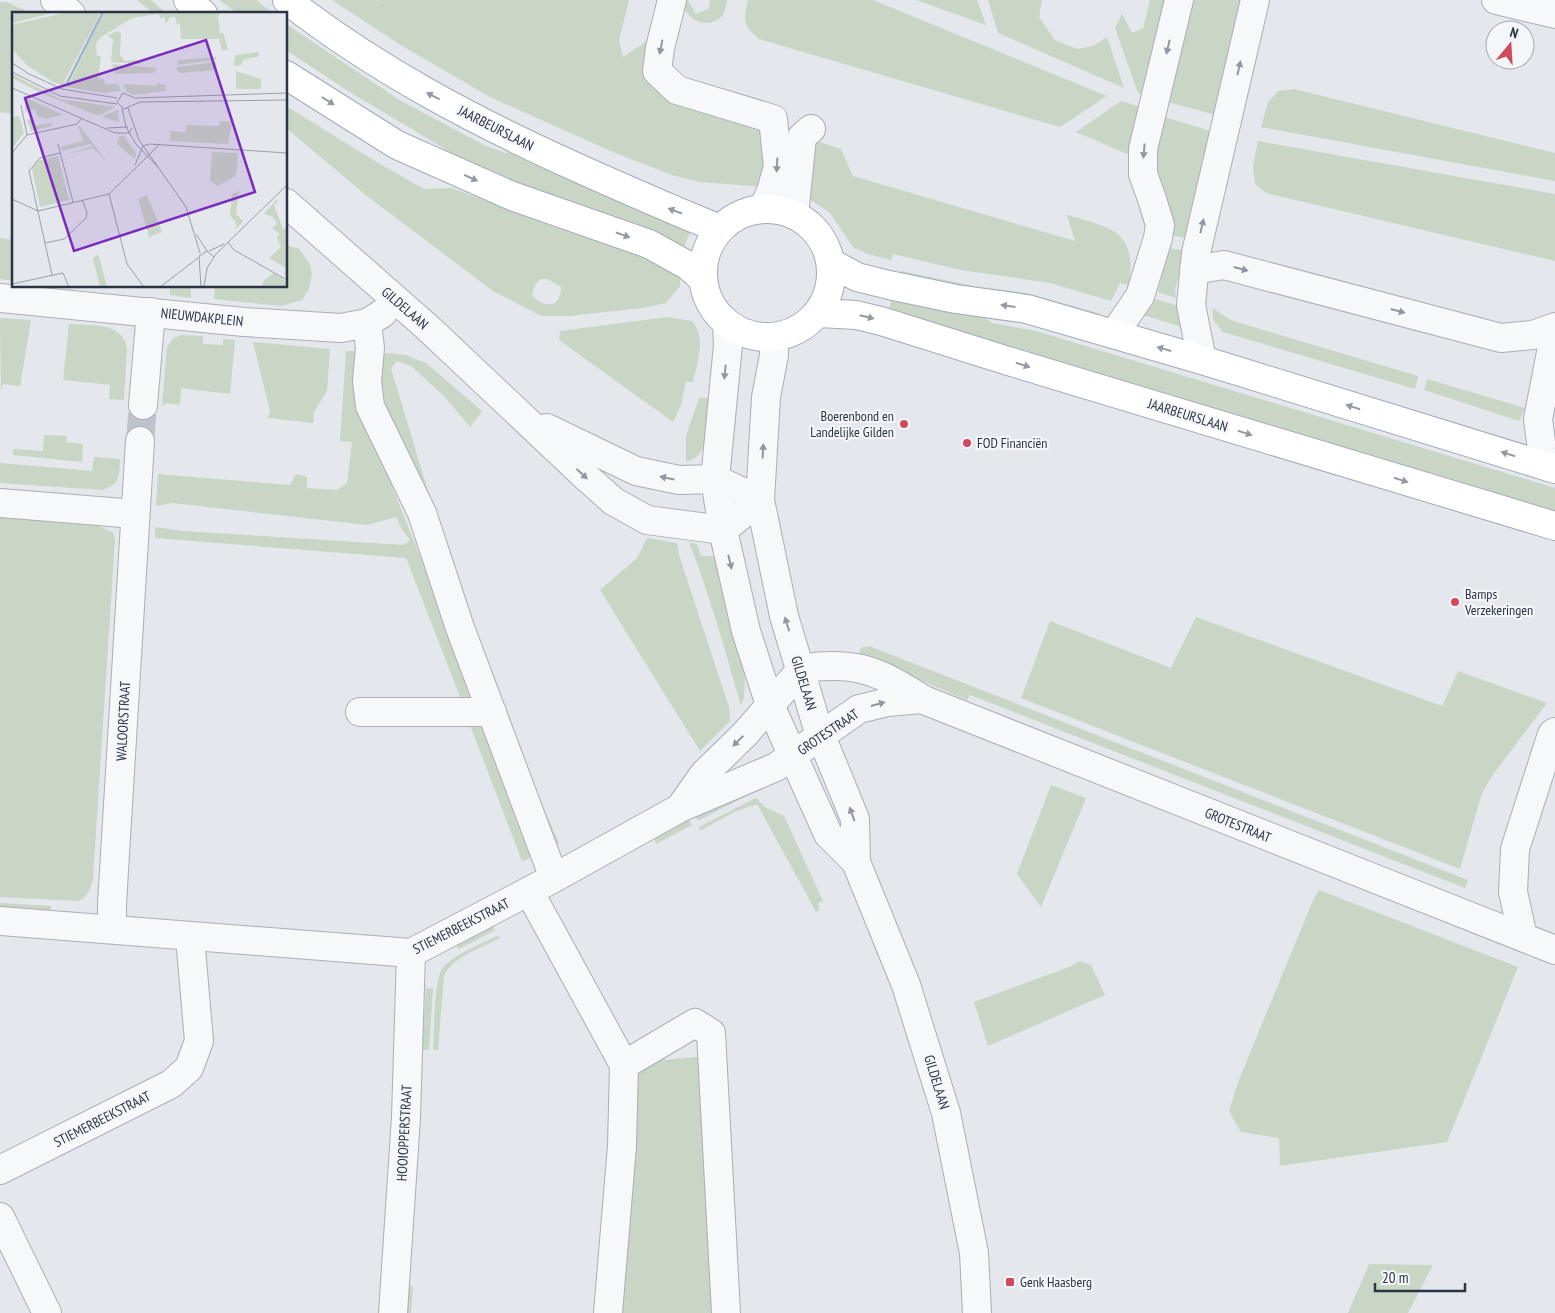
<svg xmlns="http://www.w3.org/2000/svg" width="1555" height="1313" viewBox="0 0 1555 1313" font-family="'PT Sans Narrow',sans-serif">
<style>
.green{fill:#c9d6c5;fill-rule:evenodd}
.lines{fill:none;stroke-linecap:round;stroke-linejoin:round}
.minor-tunnel{stroke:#bfc3cb;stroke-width:28;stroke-dasharray:28 14;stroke-linecap:butt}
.minor-casing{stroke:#a9aeb7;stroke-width:30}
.major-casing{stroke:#a3abb8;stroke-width:30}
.minor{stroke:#f7f8fa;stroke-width:28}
.major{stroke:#fff;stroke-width:28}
.oneway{fill:#9196a0}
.oneway2{fill:#959aa2}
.poi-dot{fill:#d1495b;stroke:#f4f6f9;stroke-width:2}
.labels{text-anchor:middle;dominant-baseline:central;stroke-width:4.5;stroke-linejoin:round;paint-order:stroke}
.street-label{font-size:14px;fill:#2b3445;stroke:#f4f6f9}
.poi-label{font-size:14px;fill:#2b3445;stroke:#f4f6f9;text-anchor:start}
.inset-river{fill:none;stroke:#9fb4cc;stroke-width:2.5}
.inset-road{fill:none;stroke:#9a9fa9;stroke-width:1}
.view{fill:#7b2cbf;fill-opacity:0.15;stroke:#7b2cbf;stroke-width:2.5}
.inset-edge{fill:none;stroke:#2b3445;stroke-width:2.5}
</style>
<rect width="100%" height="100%" fill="#e4e7ec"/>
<g class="green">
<path d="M 137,0 L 151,0 L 167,14 L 154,14 Z"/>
<path d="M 219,0 L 256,0 L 274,14 L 238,14 Z"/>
<path d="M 332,0 L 376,0 L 378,1 L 379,0 L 629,0 L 619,40 L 623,57 L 650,39 L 645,70 L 761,127 L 767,171 L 764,187 L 699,182 L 672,175 L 615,153 L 490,97 L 399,44 Z"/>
<path d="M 682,0 L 688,0 L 696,14 L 708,9 L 710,0 L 727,0 C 726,4 725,12 723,15 C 709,32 683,19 682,0 Z"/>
<path d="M 748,0 L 873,0 L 1107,96 L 1060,127 L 759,39 C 743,26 743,20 748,0 Z"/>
<path d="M 916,0 L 977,0 L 986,25 Z"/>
<path d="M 988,0 L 1042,0 L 1039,17 L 1055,40 L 1077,49 L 1093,46 L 1107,37 L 1124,88 L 998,33 Z"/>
<path d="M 1150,0 L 1167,0 L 1144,95 L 1138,93 L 1115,28 L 1122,14 L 1132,33 L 1143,28 Z"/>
<path d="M 1188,0 L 1243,0 L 1216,115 L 1164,101 Z"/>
<path d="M 0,2 L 7,2 L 32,14 L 14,14 L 14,114 L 0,112 Z"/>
<path d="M 286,24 L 401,101 L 486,146 L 506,153 L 517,151 L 606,197 L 692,228 L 683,250 L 452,161 L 445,149 L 348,91 L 286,50 Z"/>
<path d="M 1294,89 L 1555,153 L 1555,181 L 1261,127 L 1268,102 L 1278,91 Z"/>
<path d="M 1121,101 L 1144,108 L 1132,156 L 1076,132 Z"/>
<path d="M 286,106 L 375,161 L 424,189 L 452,188 L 486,201 L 538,216 L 680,270 L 680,286 L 666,303 L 642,308 L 570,316 L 541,316 L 493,291 L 367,196 L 286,128 ZM 541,279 L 547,279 L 561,287 C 561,308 545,309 532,295 L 535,285 Z"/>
<path d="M 1161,116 L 1214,132 L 1189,239 L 1172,235 L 1150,157 Z"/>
<path d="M 810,139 L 841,149 L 853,176 L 1075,241 L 1067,215 C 1112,228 1137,230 1129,285 L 1120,283 L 1111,301 L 1050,283 L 961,270 L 893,254 L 891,260 L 867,254 L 853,247 L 830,213 L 805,196 Z"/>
<path d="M 1258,141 L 1555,194 L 1555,261 L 1266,193 L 1255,184 L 1253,166 Z"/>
<path d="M 0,238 L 14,240 L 14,281 L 0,279 Z"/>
<path d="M 286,245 L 299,249 L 310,264 L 312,274 L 309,289 L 302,300 L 281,306 L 214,299 L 215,286 L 286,286 Z"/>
<path d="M 1169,248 L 1186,251 L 1175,289 L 1176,298 L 1158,292 Z"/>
<path d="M 901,271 L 974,286 L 1027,293 L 1101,314 L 1090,317 L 900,279 Z"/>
<path d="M 170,286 L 191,286 L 191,298 L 170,295 Z"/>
<path d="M 892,296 L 979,313 L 992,323 L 1036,331 L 1555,488 L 1555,511 L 996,342 L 987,347 L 888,314 Z"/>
<path d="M 1152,298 L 1178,306 L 1189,329 L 1133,312 Z"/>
<path d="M 1213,308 L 1230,320 L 1418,376 L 1415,389 L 1223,332 L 1213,320 Z"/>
<path d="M 668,317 L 692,321 C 707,339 697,362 693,382 L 686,382 L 681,405 L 673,422 L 559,340 L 560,331 Z"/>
<path d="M 0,318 L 31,320 L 20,386 L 3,384 L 1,393 Z"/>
<path d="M 69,324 C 90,326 121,321 127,347 L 124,400 L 109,399 L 110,385 L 63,380 Z"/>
<path d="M 181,335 L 203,336 L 203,344 L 223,345 L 223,339 L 235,340 L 230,394 L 181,388 L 180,405 L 167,403 L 162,406 L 167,347 L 173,338 Z"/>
<path d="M 253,342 L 330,349 L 327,391 L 314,412 L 313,423 L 268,418 L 270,411 Z"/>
<path d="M 346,351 L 360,351 L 362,411 L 480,706 L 462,702 L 406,558 L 155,538 L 155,527 L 183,531 L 404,545 L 410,540 L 401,528 L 396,517 L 367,525 L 173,503 L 156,506 L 158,474 L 290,485 L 296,474 L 307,477 L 307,488 L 337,490 L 347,483 L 352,442 L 340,441 Z"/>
<path d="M 376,352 L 405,355 L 426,363 L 482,411 L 470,427 L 444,396 L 411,366 L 397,361 L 391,368 L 440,531 L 522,759 L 559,843 L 552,846 L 383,415 Z"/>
<path d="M 1427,379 L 1525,408 L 1519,421 L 1424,390 Z"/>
<path d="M 699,398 L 712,398 C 710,413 709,443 699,454 C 696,458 691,460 686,462 L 686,436 Z"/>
<path d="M 44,435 L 67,436 L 66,442 L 83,444 L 82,462 L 13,455 L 13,449 L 43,451 Z"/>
<path d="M 94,457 L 120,459 C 119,476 121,483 103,490 L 0,483 L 0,463 L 92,471 Z"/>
<path d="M 0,516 L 95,524 L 113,533 L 115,539 L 93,878 C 91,888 88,897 78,901 L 0,897 Z"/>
<path d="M 647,538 L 677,543 L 679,555 L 729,707 L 730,721 L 700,751 L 600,590 L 637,558 Z"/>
<path d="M 689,542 L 697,544 L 701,556 L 713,556 L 721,569 L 745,679 L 744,697 L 741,706 L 720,633 L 702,577 Z"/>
<path d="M 1196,617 L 1442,706 L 1458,671 L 1547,703 L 1492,776 L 1482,793 L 1460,869 L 1021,698 L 1050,621 L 1171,668 Z"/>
<path d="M 869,646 L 1468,880 L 1465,888 L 970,695 L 967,700 L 859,654 L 861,648 Z"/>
<path d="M 468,720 L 487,721 L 535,856 L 522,861 Z"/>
<path d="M 1051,785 L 1086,798 L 1041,907 L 1017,874 Z"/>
<path d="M 749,791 L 756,791 L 698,821 L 696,816 Z"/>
<path d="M 756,798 L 765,807 L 784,816 L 823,901 L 818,903 L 820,910 L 816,912 L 757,804 L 734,812 L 700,831 L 699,827 Z"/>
<path d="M 689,819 L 692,825 L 656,844 L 654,839 Z"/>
<path d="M 1319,890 L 1518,967 L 1447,1142 L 1280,1166 L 1279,1138 L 1241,1132 L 1229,1111 L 1238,1082 L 1314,898 Z"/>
<path d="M 0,903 L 51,906 L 51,914 L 0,910 Z"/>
<path d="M 492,924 L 495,930 L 459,949 L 455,944 Z"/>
<path d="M 499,935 L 500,938 C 481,948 455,956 444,975 L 438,1050 L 433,1050 C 434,1034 434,981 442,969 C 452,955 483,943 499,935 Z"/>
<path d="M 1080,961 L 1091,965 L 1105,995 L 988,1046 L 974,1002 L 1069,967 Z"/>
<path d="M 426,988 L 433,989 L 429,1050 L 422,1050 Z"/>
<path d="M 660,1053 L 665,1060 L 705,1056 L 723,1313 L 619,1313 L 629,1069 Z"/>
<path d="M 1369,1264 L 1433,1265 L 1408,1313 L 1348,1313 Z"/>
<path d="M 406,1286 L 413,1286 L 411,1313 L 404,1313 Z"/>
</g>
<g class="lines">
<path class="minor-tunnel" d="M 140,441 L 143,405"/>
<g class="minor-casing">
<g id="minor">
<path d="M 55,0 L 71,14"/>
<path d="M 672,0 L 660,48 L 657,71 L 677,90 L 773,119 L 778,167 L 771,191 L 763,209"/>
<path d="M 1496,0 L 1555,14"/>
<path d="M 286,203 L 427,327 L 584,475 L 613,501 L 647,520 L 723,530 L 760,500"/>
<path d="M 794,215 L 802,137 L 811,129"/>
<path d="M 1194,270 L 1224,265 L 1501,338 L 1533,335 L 1555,327"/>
<path d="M 0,298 L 244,322 L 341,328 L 367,323 L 383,313"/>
<path d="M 367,323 L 370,348 L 367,381 L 370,406 L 422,513 L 460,628 L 554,878"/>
<path d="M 727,324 L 728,345 L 715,479 L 723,530 L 746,631 L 770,705 L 828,834 L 856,862"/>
<path d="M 1114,334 L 1140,296 L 1158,238 L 1160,225 L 1152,199 L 1143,174 L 1143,149 L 1179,0"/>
<path d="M 774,337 L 774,355 L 766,397 L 760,500 L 784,616 L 817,726 L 855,819 L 856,862 L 906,985 L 946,1113 L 974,1253 L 977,1313"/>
<path d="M 1202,360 L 1191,305 L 1196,253 L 1255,0"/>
<path d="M 143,405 L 151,312"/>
<path d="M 547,428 L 636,471 L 679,480 L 715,479 L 760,500"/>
<path d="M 1549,467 L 1542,450 L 1538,419 L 1555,332"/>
<path d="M 0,503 L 135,514"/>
<path d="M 360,712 L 492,712"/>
<path d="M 680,808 L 704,774 L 745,734 L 801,670 C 813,666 822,666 835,666 C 871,666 894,681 924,700 L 1555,950"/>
<path d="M 529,891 L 624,1065"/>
<path d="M 0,921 L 411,953 L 554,878 L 680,808 L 776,767 L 859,709 L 888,702 L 922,699"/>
<path d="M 112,929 L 112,904 L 140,441"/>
<path d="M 1523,937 L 1513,892 L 1515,849 L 1552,734 L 1555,732"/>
<path d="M 0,1170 L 171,1084 L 189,1068 L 199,1041 L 190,937"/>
<path d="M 0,1217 L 47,1313"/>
<path d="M 393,1313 L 406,1117 L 411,953"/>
<path d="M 608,1313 L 622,1146 L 624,1065 L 695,1023 L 711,1033 L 726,1313"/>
</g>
</g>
<g class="major-casing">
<g id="major">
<path d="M 188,0 L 203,14"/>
<path d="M 287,0 C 375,69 476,122 578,168 C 625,189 672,210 720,229"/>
<path d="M 286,75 L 397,145 L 512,196 L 649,244 L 687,265 L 703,279"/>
<circle cx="767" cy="273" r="64"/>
<path d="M 831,263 L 857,277 L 889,285 L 956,299 L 1027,309 L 1202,360 L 1555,469"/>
<path d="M 819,313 L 856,315 L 881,321 L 1005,360 L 1555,526"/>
</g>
</g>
<use href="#minor" class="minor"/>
<use href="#major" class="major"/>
</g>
<defs><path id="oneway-solid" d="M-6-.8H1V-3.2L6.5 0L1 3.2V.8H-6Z" transform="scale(1.25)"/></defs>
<g class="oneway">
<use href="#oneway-solid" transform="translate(661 47) rotate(101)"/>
<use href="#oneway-solid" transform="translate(1168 47) rotate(103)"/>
<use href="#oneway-solid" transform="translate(1239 68) rotate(-77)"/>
<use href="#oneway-solid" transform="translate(1144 151) rotate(95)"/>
<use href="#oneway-solid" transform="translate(777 165) rotate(93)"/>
<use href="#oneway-solid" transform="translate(1202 226) rotate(-77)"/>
<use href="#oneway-solid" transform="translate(1241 269) rotate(15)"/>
<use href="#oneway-solid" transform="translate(1398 311) rotate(15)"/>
<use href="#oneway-solid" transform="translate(725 372) rotate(96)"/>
<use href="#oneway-solid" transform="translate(763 451) rotate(-87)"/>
<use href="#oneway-solid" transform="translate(582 474) rotate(43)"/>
<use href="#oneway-solid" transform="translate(667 478) rotate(-168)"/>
<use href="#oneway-solid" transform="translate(730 562) rotate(77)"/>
<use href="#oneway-solid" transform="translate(787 624) rotate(-107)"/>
<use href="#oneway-solid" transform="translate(878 704) rotate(-15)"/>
<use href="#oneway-solid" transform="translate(738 741) rotate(135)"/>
<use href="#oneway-solid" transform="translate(852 814) rotate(-110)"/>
</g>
<g class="oneway2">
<use href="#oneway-solid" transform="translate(433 96) rotate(-153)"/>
<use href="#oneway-solid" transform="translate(328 101) rotate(32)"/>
<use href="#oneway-solid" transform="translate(471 178) rotate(24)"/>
<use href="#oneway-solid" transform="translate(675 211) rotate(-159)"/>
<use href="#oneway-solid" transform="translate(623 235) rotate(19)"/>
<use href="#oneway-solid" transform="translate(1008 306) rotate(-172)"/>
<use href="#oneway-solid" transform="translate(867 317) rotate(13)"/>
<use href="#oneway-solid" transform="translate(1164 349) rotate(-164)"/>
<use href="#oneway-solid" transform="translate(1023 365) rotate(17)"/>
<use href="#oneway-solid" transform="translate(1353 407) rotate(-163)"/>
<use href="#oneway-solid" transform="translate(1245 433) rotate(17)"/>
<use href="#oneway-solid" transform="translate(1508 454) rotate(-163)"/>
<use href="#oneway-solid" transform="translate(1401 480) rotate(17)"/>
</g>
<g class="poi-dot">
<circle cx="904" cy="424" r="5"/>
<circle cx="967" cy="443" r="5"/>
<circle cx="1455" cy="602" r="5"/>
<rect x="1005" y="1277" width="10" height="10" rx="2.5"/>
</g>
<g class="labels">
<g class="street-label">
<text transform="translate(496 128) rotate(27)">JAARBEURSLAAN</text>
<text transform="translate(405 308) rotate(41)">GILDELAAN</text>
<text transform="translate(202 317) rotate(6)">NIEUWDAKPLEIN</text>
<text transform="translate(1188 415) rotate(17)">JAARBEURSLAAN</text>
<text transform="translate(804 683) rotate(73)">GILDELAAN</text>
<text transform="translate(123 721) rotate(-87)">WALOORSTRAAT</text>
<text transform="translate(828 732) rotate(-34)">GROTESTRAAT</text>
<text transform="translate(1238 825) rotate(22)">GROTESTRAAT</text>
<text transform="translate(461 926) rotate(-27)">STIEMERBEEKSTRAAT</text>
<text transform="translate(937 1082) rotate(73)">GILDELAAN</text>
<text transform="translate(102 1119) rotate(-27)">STIEMERBEEKSTRAAT</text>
<text transform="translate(404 1133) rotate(-87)">HOOIOPPERSTRAAT</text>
</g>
<g class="poi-label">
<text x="894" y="416" text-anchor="end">Boerenbond en<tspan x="894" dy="16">Landelijke Gilden</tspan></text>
<text x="977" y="443">FOD Financiën</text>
<text x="1465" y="594">Bamps<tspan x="1465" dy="16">Verzekeringen</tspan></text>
<text x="1020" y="1282">Genk Haasberg</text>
</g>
</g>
<g transform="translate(12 12)">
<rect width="275" height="275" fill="#e4e7ec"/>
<path d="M 7,0 L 45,0 L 0,11 L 0,2 ZM 56,0 L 89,0 L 52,70 L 57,72 L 92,0 L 210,0 L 206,4 L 208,22 L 211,20 L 216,38 L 210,38 L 207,27 L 169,27 L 168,11 L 165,12 L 163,5 L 158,5 L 153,13 L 153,5 L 149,7 L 146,2 L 120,6 L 89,25 L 84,32 L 85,44 L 89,44 L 86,68 L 90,66 L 94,72 L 106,72 L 109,79 L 90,81 L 56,75 L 41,70 L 16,54 L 0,37 L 0,13 ZM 105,19 L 109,21 L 108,43 L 113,49 L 126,48 L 129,52 L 99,50 L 101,27 L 95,24 ZM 246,40 L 247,44 L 231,48 L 229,53 L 222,54 L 222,47 L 225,43 ZM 204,45 L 204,48 L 164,53 L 167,48 ZM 204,50 L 205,58 L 168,61 L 165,58 L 165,55 ZM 100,52 L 111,53 L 145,56 L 141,61 L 103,62 ZM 224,59 L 249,67 L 249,77 L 224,77 ZM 0,62 L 48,87 L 103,95 L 88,103 L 81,102 L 29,81 L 0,66 ZM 145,71 L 154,73 L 154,79 L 121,83 L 114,79 L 112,72 L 146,74 ZM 13,87 L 17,87 L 51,103 L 34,107 L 25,104 L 23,97 L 13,100 ZM 106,98 L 107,110 L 91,105 L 90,104 ZM 7,104 L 12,121 L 0,136 L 0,105 ZM 19,107 L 21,114 L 39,111 L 40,114 L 19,119 L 15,108 ZM 208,109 L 220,110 L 216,132 L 158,129 L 158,119 L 174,120 L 175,113 L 207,114 ZM 66,114 L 68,114 L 95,150 L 81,136 L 51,143 L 81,134 L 78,132 L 50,139 L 49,135 L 71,129 ZM 108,124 L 112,124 L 124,141 L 123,147 L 105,132 ZM 200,140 L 226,141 L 224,164 L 206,174 L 198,169 ZM 46,144 L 57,188 L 28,195 L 20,156 L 25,149 ZM 227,179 L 224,201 L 231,210 L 223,217 L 225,212 L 218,203 L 220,182 ZM 135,183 L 150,220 L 139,224 L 138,227 L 126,187 ZM 265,187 L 266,190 L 262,193 L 271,217 L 275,217 L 275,264 L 272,261 L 274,256 L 257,246 L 269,235 L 265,226 L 268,222 L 260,216 L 265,212 L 261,205 L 252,202 ZM 85,243 L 87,245 L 95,275 L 88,275 L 81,247 ZM 262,261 L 275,270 L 275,275 L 249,275 L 252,268 Z" fill="#c9d6c5"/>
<path class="inset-river" d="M 55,71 L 91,0"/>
<path class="inset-road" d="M 0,51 L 17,62 L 50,77 L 105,86M 0,60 L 48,84 L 105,92M 0,76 L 103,121 L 117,121 L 120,116M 275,81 L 123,86 L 111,81 L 105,90 L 112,97 L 128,90 L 275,88M 9,93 L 15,123M 110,96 L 114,115 L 124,132 L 145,154M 116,96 L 127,128 L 174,195 L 188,241M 95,116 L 116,115M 15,123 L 65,112 L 70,106M 46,132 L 61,190M 0,141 L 15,123M 123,153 L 131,134 L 137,132 L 275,141M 97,182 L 115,252 L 132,275M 0,187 L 26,199 L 97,182 L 147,133M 184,222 L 195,239M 216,230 L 222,238 L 275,268M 33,231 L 52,227 L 74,206 L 75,200 L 70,188M 197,239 L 212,232M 40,263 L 17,159 L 28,146 L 48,141M 0,272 L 51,261 L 57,275M 148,275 L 186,246M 189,275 L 187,244 L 195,239 L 202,245M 192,275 L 195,256 L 204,242 L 275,173"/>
<path class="view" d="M 194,28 L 243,180 L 62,239 L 13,86 Z"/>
<rect width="275" height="275" class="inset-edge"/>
</g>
<g transform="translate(1510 45) rotate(18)"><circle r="24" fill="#f4f6f9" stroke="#a4a8b1"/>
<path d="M0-4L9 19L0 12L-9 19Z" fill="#d1495b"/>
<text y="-8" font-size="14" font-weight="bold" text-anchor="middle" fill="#2b3445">N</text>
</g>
<path d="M1375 1283v8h90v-8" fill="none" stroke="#2b3445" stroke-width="2.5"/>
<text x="1382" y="1283" font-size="15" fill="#2b3445" stroke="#f4f6f9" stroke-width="4" paint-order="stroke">20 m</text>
</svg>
